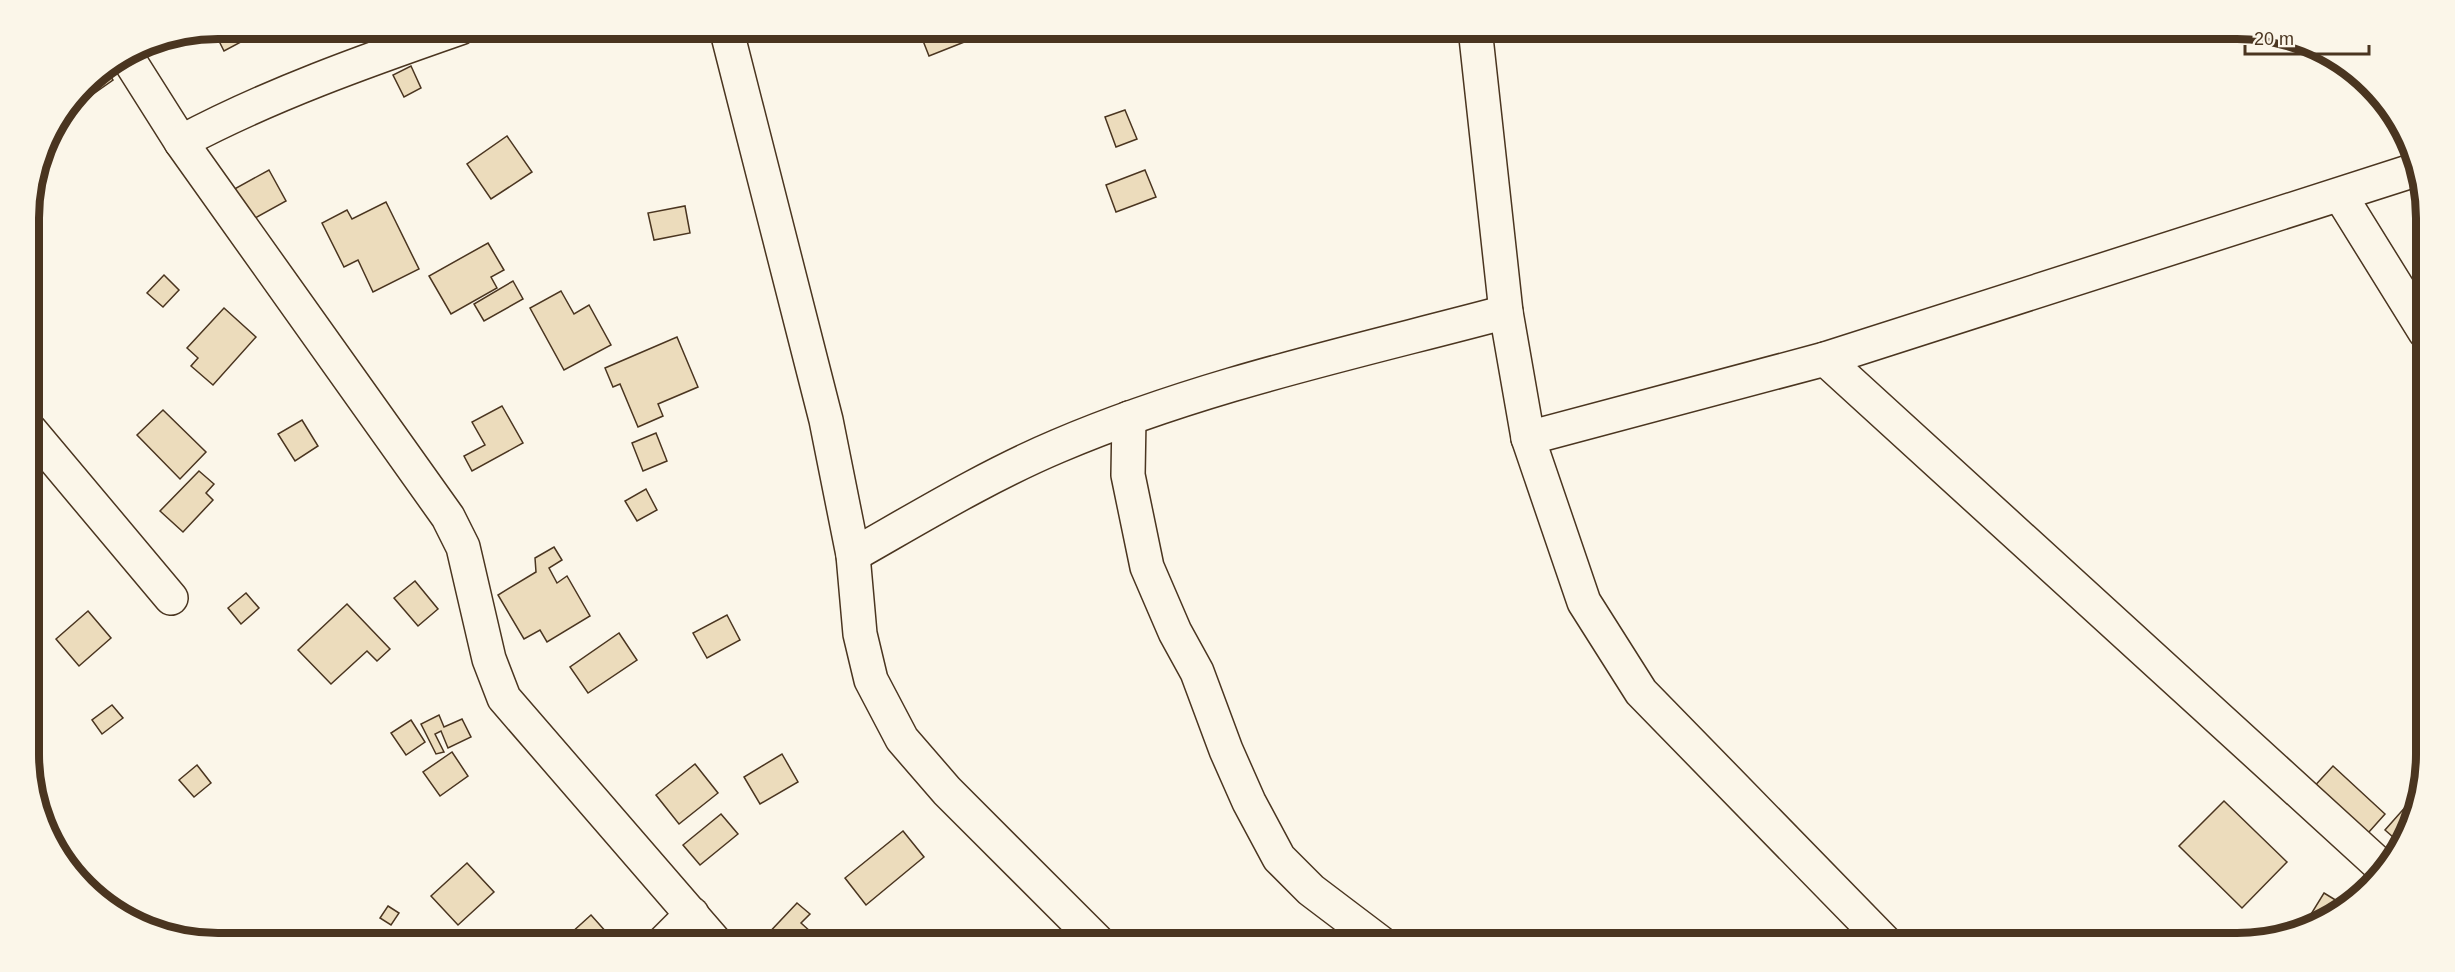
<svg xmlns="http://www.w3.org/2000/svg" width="2455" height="972" viewBox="0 0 2455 972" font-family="Arial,sans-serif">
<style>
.building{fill:#ecdcbc;stroke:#4a3520;stroke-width:1.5}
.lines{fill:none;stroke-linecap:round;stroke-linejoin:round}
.street-casing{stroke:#4a3520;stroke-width:36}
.street{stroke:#fbf6e9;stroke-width:33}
.rim{fill:none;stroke:#4a3520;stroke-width:8}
</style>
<rect width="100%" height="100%" fill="#fbf6e9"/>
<g class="building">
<path d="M 267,28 L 224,51 L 213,29 L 218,28 Z"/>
<path d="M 918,28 L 985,28 L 987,33 L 929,56 Z"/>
<path d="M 411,66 L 421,88 L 404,97 L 393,75 Z"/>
<path d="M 105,68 L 113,80 L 62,116 L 93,76 Z"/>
<path d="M 1125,110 L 1137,139 L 1116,147 L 1105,117 Z"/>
<path d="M 507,136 L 532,172 L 491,199 L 467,164 Z"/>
<path d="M 269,170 L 286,201 L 246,223 L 229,192 Z"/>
<path d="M 1145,170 L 1156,197 L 1116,212 L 1106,185 Z"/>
<path d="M 386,202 L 419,269 L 373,292 L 358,260 L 344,267 L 322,223 L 347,210 L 352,219 Z"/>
<path d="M 685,206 L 690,233 L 654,240 L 648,213 Z"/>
<path d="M 488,243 L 504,270 L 491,277 L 497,288 L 451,314 L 429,276 Z"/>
<path d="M 164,275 L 179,290 L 163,307 L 147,293 Z"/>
<path d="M 513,281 L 523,299 L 484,321 L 474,304 Z"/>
<path d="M 561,291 L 574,314 L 589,305 L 611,345 L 564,370 L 530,308 Z"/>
<path d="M 224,308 L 256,337 L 213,385 L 191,366 L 198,358 L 187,348 Z"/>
<path d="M 677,337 L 698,387 L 658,404 L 663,416 L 638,427 L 620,384 L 613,387 L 605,368 Z"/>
<path d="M 502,406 L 523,443 L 472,471 L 464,456 L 485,445 L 472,422 Z"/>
<path d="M 163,410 L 206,452 L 180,479 L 137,435 Z"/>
<path d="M 302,420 L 318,446 L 295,461 L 278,434 Z"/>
<path d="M 656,433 L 667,461 L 643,471 L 632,443 Z"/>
<path d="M 199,471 L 214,484 L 206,493 L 213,500 L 183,532 L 160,511 Z"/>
<path d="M 646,489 L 657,510 L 637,521 L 625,501 Z"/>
<path d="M 554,547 L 562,560 L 549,568 L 557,583 L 567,576 L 590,616 L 547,642 L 540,630 L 524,639 L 498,595 L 536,572 L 535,558 Z"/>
<path d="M 415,581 L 438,609 L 418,626 L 394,598 Z"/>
<path d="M 246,593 L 259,608 L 241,624 L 228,608 Z"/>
<path d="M 347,604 L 390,649 L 377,661 L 367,651 L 331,684 L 298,650 Z"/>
<path d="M 88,611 L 111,638 L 79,666 L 56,639 Z"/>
<path d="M 727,615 L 740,640 L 707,658 L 693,633 Z"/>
<path d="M 619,633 L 637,660 L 588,693 L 570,667 Z"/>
<path d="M 112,705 L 123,718 L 102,734 L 92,720 Z"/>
<path d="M 439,715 L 444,727 L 462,719 L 471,737 L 448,748 L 441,731 L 435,734 L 444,752 L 436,754 L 421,724 Z"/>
<path d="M 411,720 L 425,742 L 406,755 L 391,733 Z"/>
<path d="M 452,752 L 468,776 L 440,796 L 423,772 Z"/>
<path d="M 782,754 L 798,782 L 760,804 L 744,777 Z"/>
<path d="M 695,764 L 718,793 L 679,824 L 656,795 Z"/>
<path d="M 197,765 L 211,783 L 194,797 L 179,780 Z"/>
<path d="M 2333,766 L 2385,814 L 2352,851 L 2298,804 Z"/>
<path d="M 2416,795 L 2419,798 L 2416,815 L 2401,844 L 2385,830 Z"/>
<path d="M 2224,801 L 2287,862 L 2242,908 L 2179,846 Z"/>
<path d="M 721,814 L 738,834 L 700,865 L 683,845 Z"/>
<path d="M 903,831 L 924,857 L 866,905 L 845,878 Z"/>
<path d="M 467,863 L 494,892 L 458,925 L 431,896 Z"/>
<path d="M 2324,893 L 2347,907 L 2300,932 Z"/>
<path d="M 797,903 L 810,914 L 801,923 L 822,942 L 770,943 L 764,938 Z"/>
<path d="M 388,906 L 399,913 L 391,925 L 380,918 Z"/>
<path d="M 591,915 L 616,943 L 560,943 Z"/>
</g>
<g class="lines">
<g class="street-casing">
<g id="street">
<path d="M 726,28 L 826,420 L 853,555 L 860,634 L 871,680 L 902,739 L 947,791 L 1099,943"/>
<path d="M 1475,28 L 1506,312 L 1528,438 L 1584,602 L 1641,692 L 1886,943"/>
<path d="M 126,55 L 181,142 L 448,517 L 463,547 L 489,659 L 504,698 L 716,943"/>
<path d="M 181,142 C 269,95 365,61 460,28"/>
<path d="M 2340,195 L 2425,332"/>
<path d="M 1825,359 L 2386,871"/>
<path d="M 1129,418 L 1128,475 L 1147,567 L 1175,632 L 1197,672 L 1226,750 L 1249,802 L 1279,858 L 1311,890 L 1381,943"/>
<path d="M 30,430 L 171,598"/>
<path d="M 1528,438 L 1825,359 L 2418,169"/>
<path d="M 853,555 C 920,517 987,476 1058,446 C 1201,385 1356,352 1506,312"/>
<path d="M 663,943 L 692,914"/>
</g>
</g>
<use href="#street" class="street"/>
</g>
<path d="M0 0H2455V972H0ZM218 39H2237A179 179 0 0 1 2416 218V754A179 179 0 0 1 2237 933H218A179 179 0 0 1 39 754V218A179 179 0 0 1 218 39Z" fill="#fbf6e9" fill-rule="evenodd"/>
<path class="rim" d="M218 39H2237A179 179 0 0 1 2416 218V754A179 179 0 0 1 2237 933H218A179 179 0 0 1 39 754V218A179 179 0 0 1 218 39Z"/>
<path d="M2245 45v9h124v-9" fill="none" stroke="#4a3520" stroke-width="3"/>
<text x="2254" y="45" font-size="18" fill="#4a3520" stroke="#fbf6e9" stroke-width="4.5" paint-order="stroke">20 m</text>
</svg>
